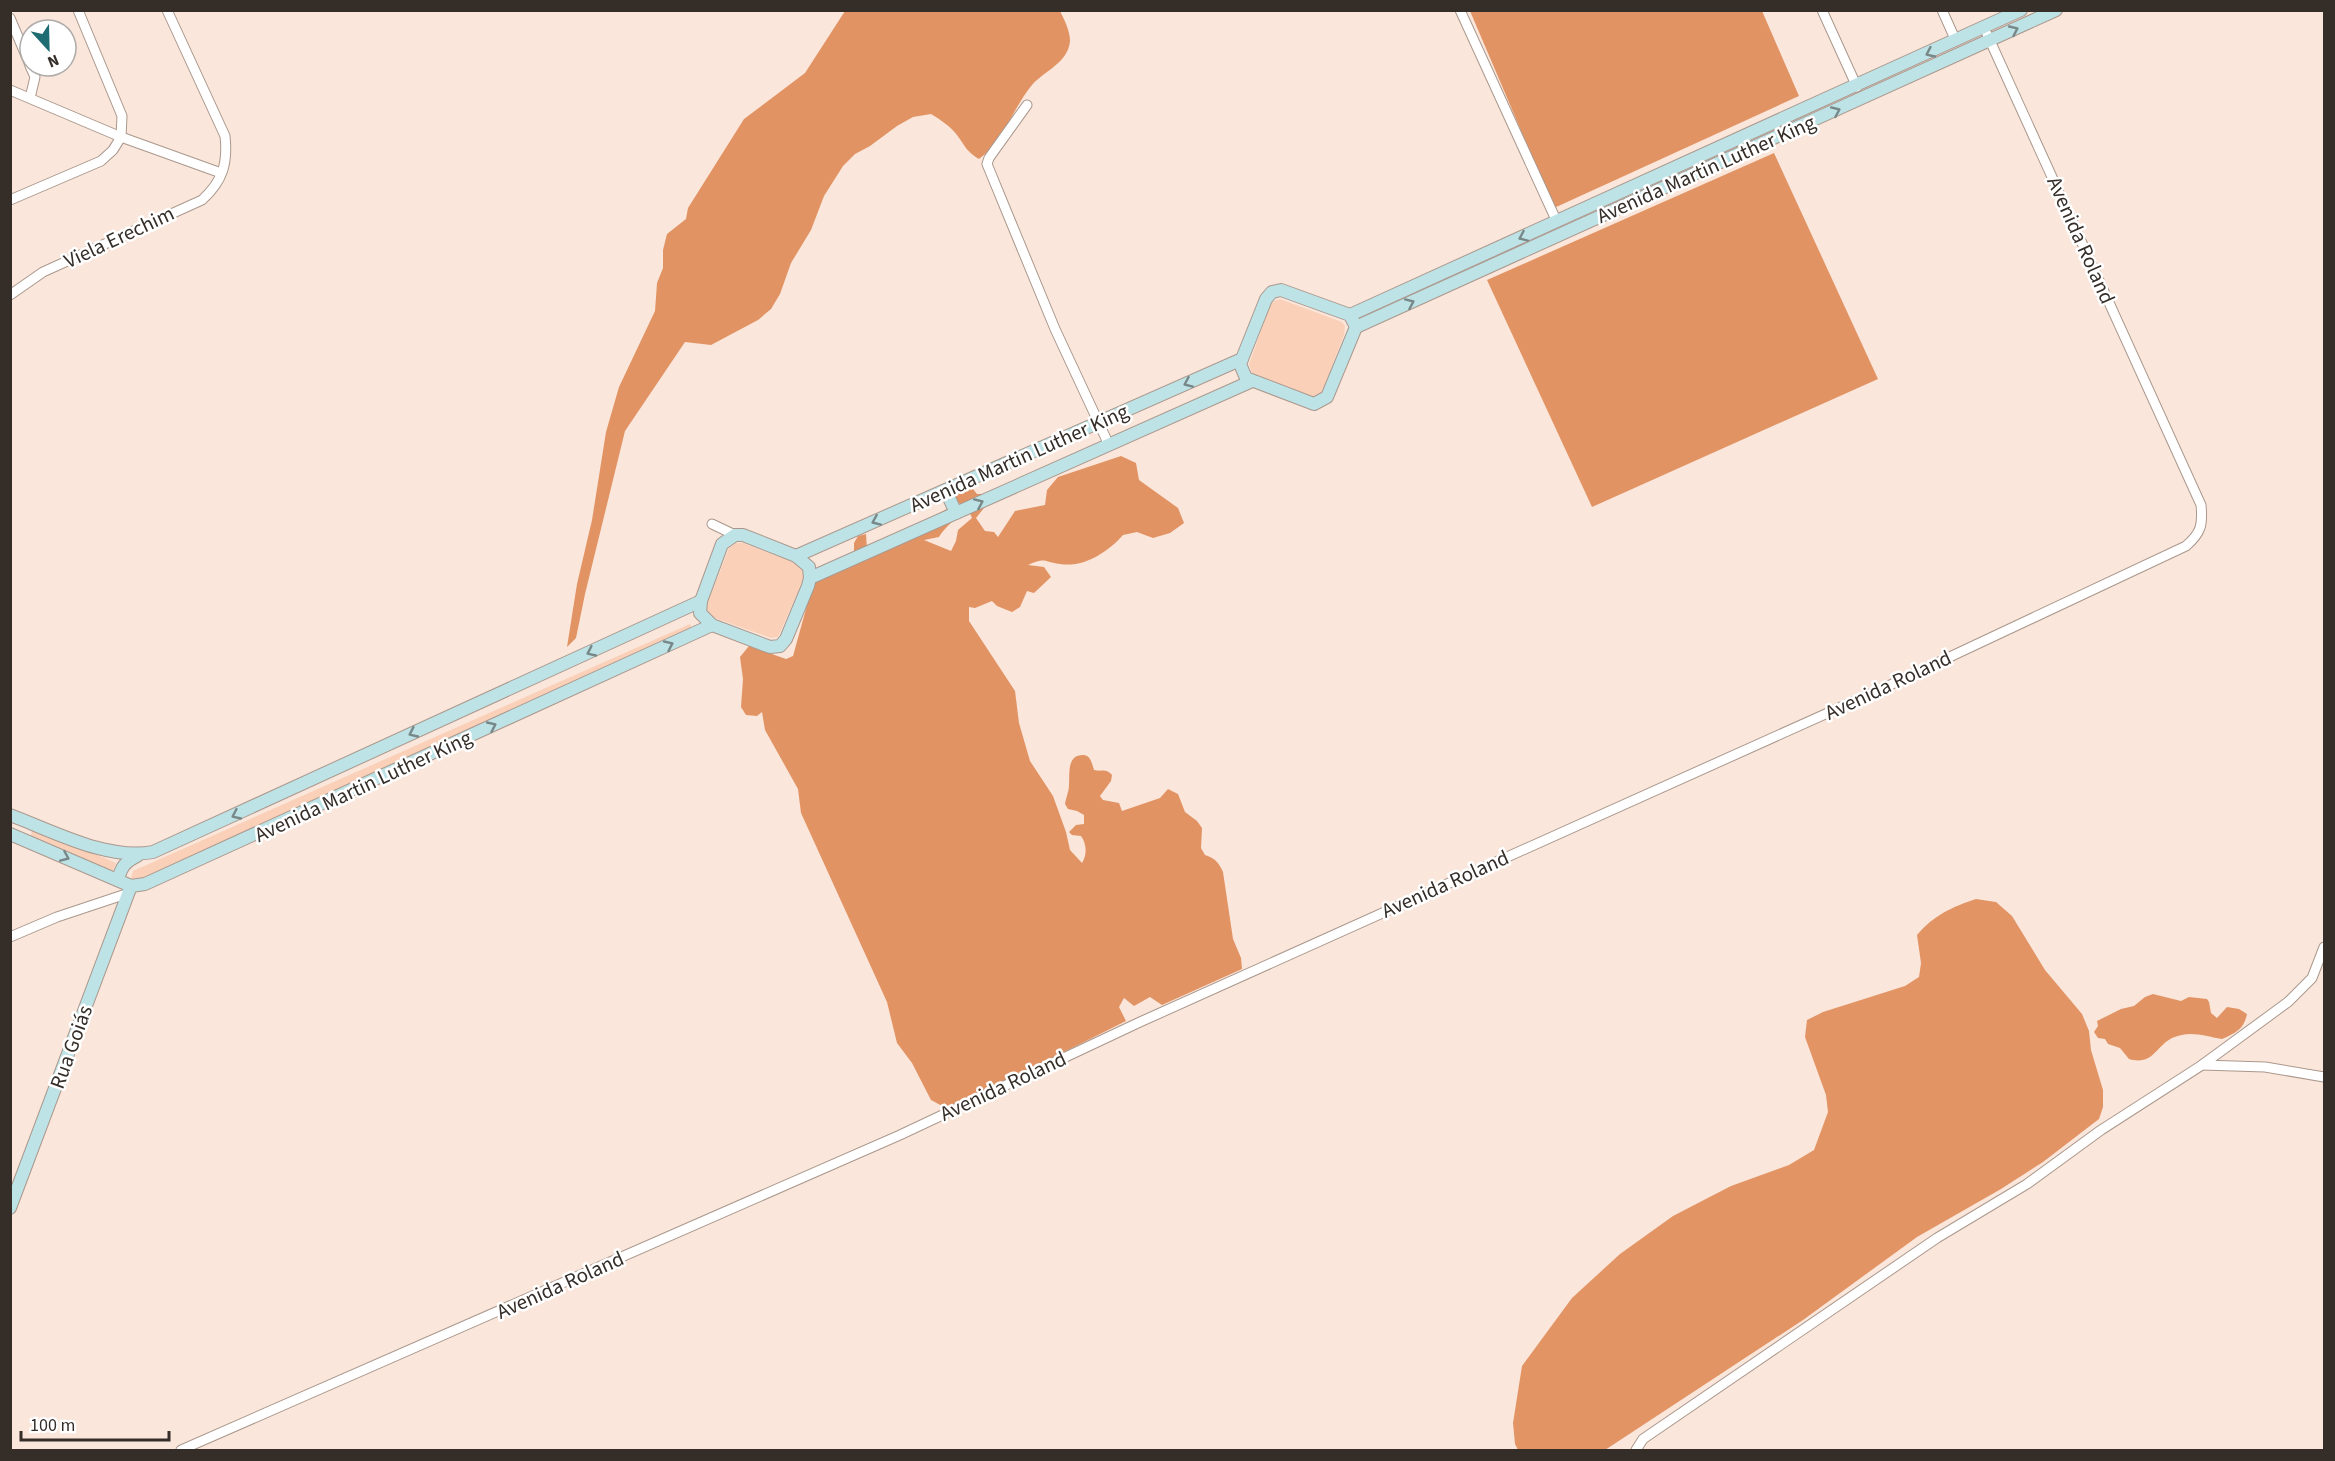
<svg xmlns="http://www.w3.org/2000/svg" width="2335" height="1461" viewBox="0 0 2335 1461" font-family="'Source Sans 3',sans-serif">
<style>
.green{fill:#fad0b8}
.forest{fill:#e29363}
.water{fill:#e39465}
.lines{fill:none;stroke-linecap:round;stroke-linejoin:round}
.street-casing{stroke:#ab988d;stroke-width:11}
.secondary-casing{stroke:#ab988d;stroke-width:14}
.street{stroke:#fff;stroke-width:9}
.secondary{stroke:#bde3e7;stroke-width:12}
.oneway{stroke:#788888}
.labels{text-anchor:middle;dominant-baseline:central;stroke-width:5;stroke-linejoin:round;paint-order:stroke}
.street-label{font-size:21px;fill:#342d28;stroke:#fff}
</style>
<rect width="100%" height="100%" fill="#fae6da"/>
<g class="green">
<path d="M 1280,299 L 1342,322 L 1345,326 L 1344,335 L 1321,394 L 1311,398 L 1252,373 L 1249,364 L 1270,306 L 1272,302 Z"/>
<path d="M 736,543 L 743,543 L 800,565 L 805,570 L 805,576 L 778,637 L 771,638 L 712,617 L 708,615 L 705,610 L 729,548 Z"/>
<path d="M 690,624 L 693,631 L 137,881 L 131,878 L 133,871 Z"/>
<path d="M 37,829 L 116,863 L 112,872 L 34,839 L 31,835 L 32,831 Z"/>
</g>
<g class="forest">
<path d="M 845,11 L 1060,11 C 1064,19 1070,31 1070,41 C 1068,63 1044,71 1032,85 C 1012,109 1005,140 979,159 C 965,150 966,147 957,135 C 950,126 941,120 931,114 L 913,117 L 897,126 L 870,146 L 855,154 L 843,166 L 824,196 L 811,230 L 791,263 L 780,294 L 771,309 L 758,320 L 711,345 L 685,342 L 625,431 L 585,594 L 576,638 L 567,647 L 577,584 L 592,520 L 606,432 L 619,387 L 655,311 L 657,283 L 663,268 L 663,250 L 667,234 L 686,219 L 688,208 L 744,119 L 805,73 Z"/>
<path d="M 1470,11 L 1762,11 L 1799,96 L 1554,208 Z"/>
<path d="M 1774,153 L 1878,379 L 1592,507 L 1487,280 Z"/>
<path d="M 1121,456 L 1136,463 L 1139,480 L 1178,508 L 1184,523 L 1170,533 L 1153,538 L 1137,532 L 1123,535 C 1108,552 1084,568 1060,564 C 1042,562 1047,557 1028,565 L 1044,567 L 1051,577 L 1034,593 L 1027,591 L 1020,607 L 1012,612 L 997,606 L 992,601 L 975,608 L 969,607 L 969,621 L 1015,691 L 1019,723 L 1030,761 L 1053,796 L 1066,832 L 1070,850 L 1082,863 C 1087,855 1087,844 1081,836 L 1072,835 L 1069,832 L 1076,825 L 1084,824 L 1084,815 L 1077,811 L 1068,809 L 1065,804 C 1066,798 1069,791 1069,785 C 1070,775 1066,754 1084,755 C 1091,756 1092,764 1094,770 C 1103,772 1105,768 1112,775 L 1111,781 L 1100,796 L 1103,800 L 1119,803 L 1122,811 L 1160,798 L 1168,789 L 1178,794 L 1185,812 L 1197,821 L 1202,828 L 1201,848 L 1205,855 C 1215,858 1219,863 1223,872 L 1233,939 L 1241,958 L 1242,969 L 1162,1005 L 1150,997 L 1134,1006 L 1124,998 L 1119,1007 L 1126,1021 L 968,1100 L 944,1107 L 931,1100 L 912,1063 L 897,1043 L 887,1002 L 801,813 L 798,789 L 765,730 L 762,712 L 757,716 L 746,715 L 741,707 L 743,679 L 740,657 L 749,646 L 786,659 L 793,656 L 814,580 L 854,554 L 854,543 L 858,536 L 866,534 L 867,550 L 897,538 L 905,528 L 918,528 L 918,524 L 947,509 L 951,510 L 955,519 C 951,523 942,531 939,537 L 924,540 L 951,551 L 956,541 L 958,530 L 972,518 L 968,509 L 954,500 L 956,491 L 969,484 L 977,494 L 983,494 L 988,503 L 976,518 L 985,531 L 994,532 L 998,537 L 1015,511 L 1045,505 L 1047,490 L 1058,477 Z"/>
<path d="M 2153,994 L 2181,1001 L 2189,997 L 2207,999 L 2209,1002 L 2211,1013 L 2217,1018 L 2227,1007 L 2239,1009 L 2247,1014 C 2244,1029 2236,1033 2222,1039 C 2204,1036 2190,1030 2172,1038 C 2156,1046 2153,1066 2129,1059 L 2120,1048 L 2108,1044 L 2105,1039 L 2098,1038 L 2094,1032 L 2098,1026 L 2097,1021 L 2121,1009 L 2134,1006 L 2145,997 Z"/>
</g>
<path class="water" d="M 1976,899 L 1996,902 L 2012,916 L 2045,970 L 2082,1014 L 2089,1031 L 2091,1050 L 2103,1090 L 2103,1107 L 2099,1119 L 2043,1162 L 2001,1189 L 1917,1237 L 1803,1320 L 1605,1450 L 1518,1450 L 1515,1444 L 1513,1423 L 1522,1366 L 1572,1298 L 1620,1254 L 1673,1216 L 1731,1186 L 1789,1165 L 1814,1150 L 1828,1112 L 1826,1095 L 1805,1037 L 1807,1020 L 1823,1012 L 1905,986 L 1919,977 L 1921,963 L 1917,935 C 1934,915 1952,907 1976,899 Z"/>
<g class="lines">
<g class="street-casing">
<g id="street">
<path d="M 1460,10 L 1557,222"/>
<path d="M 1822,10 L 1857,87"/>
<path d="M 1942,10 L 1956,41"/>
<path d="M 10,18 L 30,65"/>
<path d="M 10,90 L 121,137 L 221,173"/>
<path d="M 30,98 L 35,77 L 30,66"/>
<path d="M 1027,105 L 989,158 L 987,164 L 1055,329 L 1109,445"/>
<path d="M 10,200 L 101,161 L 113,150 L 121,137 L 122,116 L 78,10"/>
<path d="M 10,295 L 43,272 L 202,200 C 223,181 228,163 225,136 L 167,10"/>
<path d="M 712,524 L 735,535"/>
<path d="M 10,937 L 57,917 L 129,893"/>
<path d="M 2202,1065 L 2265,1067 L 2324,1077"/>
<path d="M 181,1450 L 900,1135 L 1140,1022 L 1890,685 L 2186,546 C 2201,533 2203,525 2201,505 L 1987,34"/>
<path d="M 1636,1450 L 1643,1439 L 1937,1238 L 2027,1184 L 2101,1130 L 2202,1065 L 2288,1002 L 2312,978 L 2324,947"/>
</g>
</g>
<g class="secondary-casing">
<g id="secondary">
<path d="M 1281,290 L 1350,315 L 1356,327 L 1327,397 L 1314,404 L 1246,378 L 1240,364 L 1266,299 L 1272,292 Z"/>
<path d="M 1350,315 L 2021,10"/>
<path d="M 1356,327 L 2056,10"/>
<path d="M 946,491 L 956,513"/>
<path d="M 735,535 L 743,535 L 796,556 L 809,567 L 810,578 L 808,586 L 786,639 L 780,646 L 770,647 L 712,625 L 700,613 L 701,601 L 722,544 Z"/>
<path d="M 796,556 L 1242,359"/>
<path d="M 810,578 L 1252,381"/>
<path d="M 10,815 C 53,831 108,861 153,852 L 701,601"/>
<path d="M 10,834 L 131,886 L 145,884 L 712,625"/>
<path d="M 118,880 C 121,867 125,862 137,856"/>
<path d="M 10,1208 L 131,886"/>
</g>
</g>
<use href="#street" class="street"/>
<use href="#secondary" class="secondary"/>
</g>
<defs><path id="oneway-chevron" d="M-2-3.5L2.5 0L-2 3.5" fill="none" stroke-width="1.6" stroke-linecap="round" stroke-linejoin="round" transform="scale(1.5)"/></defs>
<g class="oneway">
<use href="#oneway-chevron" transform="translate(2014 30) rotate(-25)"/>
<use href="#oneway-chevron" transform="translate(1930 53) rotate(155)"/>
<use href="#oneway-chevron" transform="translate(1836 111) rotate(-24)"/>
<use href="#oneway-chevron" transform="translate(1523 237) rotate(156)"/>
<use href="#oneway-chevron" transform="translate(1410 303) rotate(-24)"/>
<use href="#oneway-chevron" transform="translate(1188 383) rotate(156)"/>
<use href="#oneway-chevron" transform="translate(979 503) rotate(-24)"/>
<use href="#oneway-chevron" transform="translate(876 521) rotate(157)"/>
<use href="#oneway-chevron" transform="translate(669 645) rotate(-25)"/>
<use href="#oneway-chevron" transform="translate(591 652) rotate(155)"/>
<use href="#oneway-chevron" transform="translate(492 726) rotate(-25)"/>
<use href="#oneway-chevron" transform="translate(413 733) rotate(155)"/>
<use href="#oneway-chevron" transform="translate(236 815) rotate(155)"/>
<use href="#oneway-chevron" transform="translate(65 857) rotate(23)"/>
</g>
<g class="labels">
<g class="street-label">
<text transform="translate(1706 169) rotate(-24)">Avenida Martin Luther King</text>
<text transform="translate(119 237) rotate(-25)">Viela Erechim</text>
<text transform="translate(2081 240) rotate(66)">Avenida Roland</text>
<text transform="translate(1019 458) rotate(-24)">Avenida Martin Luther King</text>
<text transform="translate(1888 685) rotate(-25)">Avenida Roland</text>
<text transform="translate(363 786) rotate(-25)">Avenida Martin Luther King</text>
<text transform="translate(1445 884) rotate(-24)">Avenida Roland</text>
<text transform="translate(71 1047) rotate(-70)">Rua Goiás</text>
<text transform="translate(1003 1086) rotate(-25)">Avenida Roland</text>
<text transform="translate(560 1285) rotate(-24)">Avenida Roland</text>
</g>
</g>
<rect width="2335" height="1461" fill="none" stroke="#342d28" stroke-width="24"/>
<g transform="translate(48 48) rotate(158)"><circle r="28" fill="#ffffff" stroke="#aeaba9" stroke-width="1.5"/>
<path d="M0-4.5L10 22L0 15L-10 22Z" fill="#1f6b72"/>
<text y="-9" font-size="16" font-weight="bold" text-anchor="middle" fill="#342d28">N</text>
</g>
<path d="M21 1431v9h148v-9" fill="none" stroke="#342d28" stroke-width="3"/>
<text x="30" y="1431" font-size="18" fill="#342d28" stroke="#ffffff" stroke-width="4.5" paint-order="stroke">100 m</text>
</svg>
